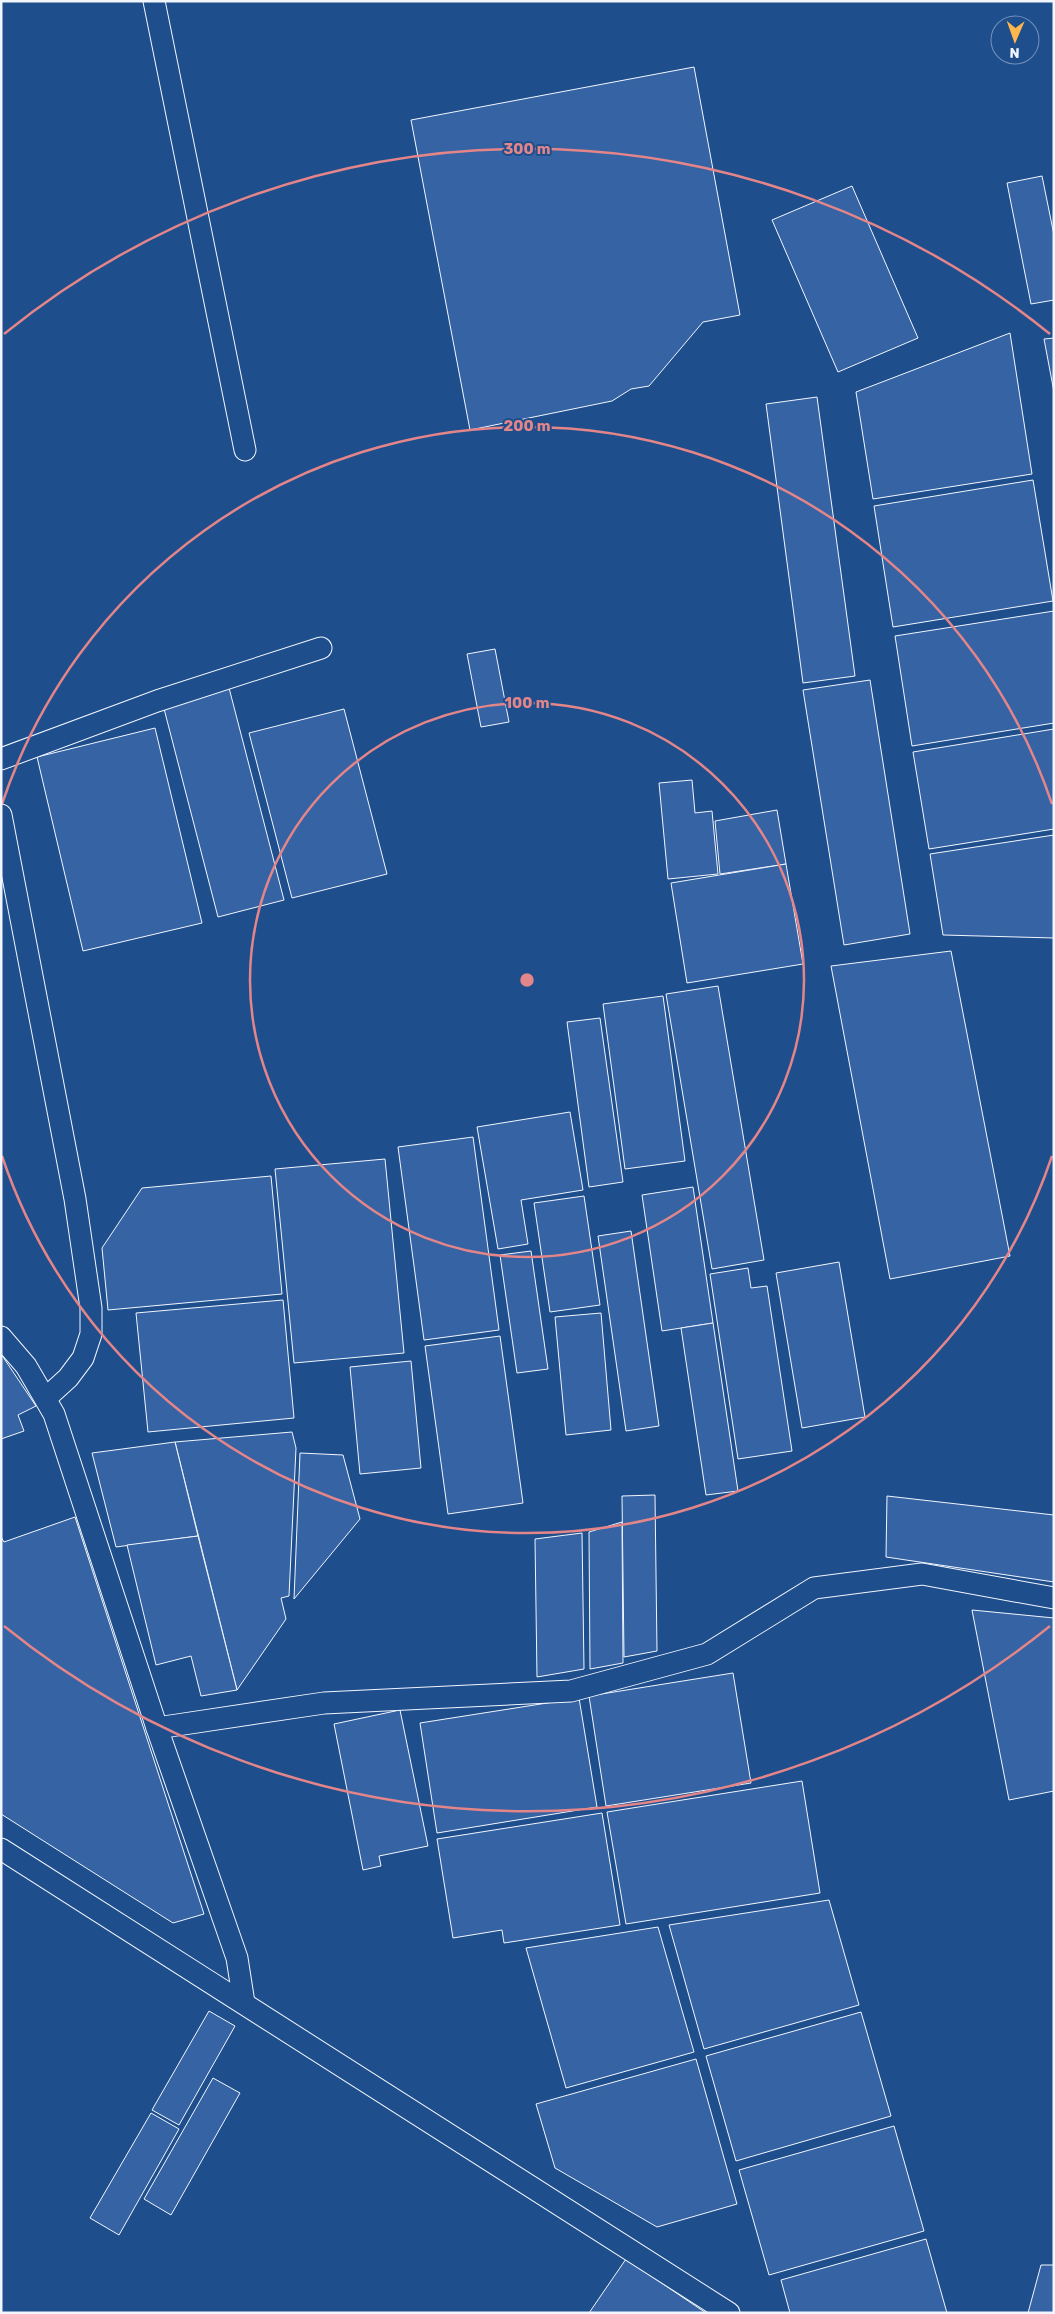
<svg xmlns="http://www.w3.org/2000/svg" width="1055" height="2314" viewBox="0 0 1055 2314" font-family="Rubik,sans-serif">
<style>
.building{fill:#3563a3;stroke:#f2f6ff}
.lines{fill:none;stroke-linecap:round;stroke-linejoin:round}
.minor-casing{stroke:#f2f6ff;stroke-width:23}
.minor{stroke:#1f4e8c;stroke-width:21}
.ring{fill:none;stroke:#e38589;stroke-width:2.5}
.centre{fill:#e38589;stroke:#1f4e8c;stroke-width:2.5}
.ring-label{font-size:15px;text-anchor:middle;font-weight:bold;fill:#e38589;stroke:#1f4e8c;stroke-width:4;stroke-linejoin:round;paint-order:stroke}
</style>
<rect width="100%" height="100%" fill="#1f4e8c"/>
<g class="building">
<path d="M 694,67 L 740,315 L 703,322 L 649,386 L 631,389 L 612,401 L 470,430 L 411,120 Z"/>
<path d="M 1042,176 L 1054,235 L 1054,300 L 1031,304 L 1007,183 Z"/>
<path d="M 852,186 L 918,338 L 838,372 L 772,220 Z"/>
<path d="M 1010,333 L 1032,474 L 873,499 L 856,392 Z"/>
<path d="M 1054,338 L 1054,392 L 1044,339 Z"/>
<path d="M 817,397 L 855,676 L 803,683 L 766,404 Z"/>
<path d="M 1033,480 L 1053,601 L 893,627 L 874,506 Z"/>
<path d="M 1054,611 L 1054,723 L 912,746 L 895,636 Z"/>
<path d="M 495,649 L 509,722 L 481,727 L 467,654 Z"/>
<path d="M 870,680 L 910,934 L 844,945 L 803,690 Z"/>
<path d="M 228,684 L 284,900 L 218,917 L 162,701 Z"/>
<path d="M 344,709 L 387,874 L 292,898 L 249,733 Z"/>
<path d="M 155,728 L 202,923 L 83,951 L 37,757 Z"/>
<path d="M 1054,729 L 1054,829 L 929,849 L 913,752 Z"/>
<path d="M 692,780 L 695,813 L 712,811 L 718,874 L 668,879 L 659,783 Z"/>
<path d="M 777,810 L 786,864 L 720,874 L 715,821 Z"/>
<path d="M 1054,835 L 1054,938 L 943,935 L 930,854 Z"/>
<path d="M 786,864 L 803,964 L 687,983 L 671,883 Z"/>
<path d="M 951,951 L 1010,1256 L 890,1279 L 831,966 Z"/>
<path d="M 718,986 L 764,1260 L 712,1269 L 666,994 Z"/>
<path d="M 663,996 L 685,1161 L 625,1169 L 603,1004 Z"/>
<path d="M 600,1018 L 623,1182 L 589,1187 L 567,1022 Z"/>
<path d="M 570,1112 L 583,1190 L 521,1200 L 528,1244 L 498,1249 L 477,1127 Z"/>
<path d="M 473,1137 L 499,1330 L 424,1340 L 398,1147 Z"/>
<path d="M 385,1159 L 404,1353 L 294,1363 L 275,1169 Z"/>
<path d="M 271,1176 L 282,1294 L 108,1310 L 102,1248 L 142,1188 Z"/>
<path d="M 693,1187 L 713,1323 L 662,1331 L 642,1195 Z"/>
<path d="M 584,1196 L 600,1305 L 550,1312 L 534,1203 Z"/>
<path d="M 631,1231 L 659,1426 L 626,1431 L 598,1236 Z"/>
<path d="M 531,1251 L 548,1369 L 517,1373 L 500,1255 Z"/>
<path d="M 839,1262 L 865,1417 L 802,1428 L 776,1273 Z"/>
<path d="M 748,1268 L 751,1288 L 767,1286 L 792,1451 L 738,1459 L 710,1274 Z"/>
<path d="M 283,1300 L 294,1418 L 148,1432 L 136,1313 Z"/>
<path d="M 601,1313 L 611,1430 L 566,1435 L 555,1317 Z"/>
<path d="M 713,1323 L 738,1491 L 706,1495 L 681,1328 Z"/>
<path d="M 500,1336 L 523,1503 L 448,1514 L 425,1346 Z"/>
<path d="M 1,1354 L 36,1406 L 18,1415 L 24,1431 L 1,1439 Z"/>
<path d="M 411,1361 L 421,1468 L 360,1474 L 350,1367 Z"/>
<path d="M 292,1432 L 296,1448 L 289,1596 L 281,1598 L 286,1619 L 237,1690 L 175,1442 Z"/>
<path d="M 175,1442 L 198,1536 L 116,1547 L 92,1453 Z"/>
<path d="M 300,1453 L 343,1455 L 360,1519 L 294,1599 Z"/>
<path d="M 655,1495 L 657,1651 L 624,1657 L 622,1496 Z"/>
<path d="M 887,1496 L 1054,1515 L 1054,1582 L 886,1557 Z"/>
<path d="M 75,1517 L 204,1914 L 173,1923 L 1,1814 L 1,1537 L 4,1542 Z"/>
<path d="M 622,1522 L 623,1663 L 590,1669 L 589,1532 Z"/>
<path d="M 582,1533 L 584,1669 L 537,1677 L 535,1539 Z"/>
<path d="M 198,1536 L 237,1690 L 201,1696 L 191,1656 L 156,1665 L 127,1545 Z"/>
<path d="M 972,1610 L 1054,1618 L 1054,1791 L 1009,1800 Z"/>
<path d="M 733,1673 L 751,1783 L 606,1806 L 589,1696 Z"/>
<path d="M 579,1698 L 597,1807 L 437,1833 L 420,1723 Z"/>
<path d="M 400,1710 L 428,1846 L 379,1856 L 381,1866 L 363,1870 L 334,1724 Z"/>
<path d="M 802,1781 L 820,1893 L 626,1924 L 607,1812 Z"/>
<path d="M 602,1813 L 620,1925 L 504,1943 L 502,1930 L 453,1938 L 437,1839 Z"/>
<path d="M 829,1900 L 859,2005 L 704,2049 L 669,1925 Z"/>
<path d="M 658,1927 L 694,2052 L 566,2088 L 526,1948 Z"/>
<path d="M 209,2011 L 235,2026 L 179,2125 L 152,2110 Z"/>
<path d="M 861,2012 L 891,2116 L 736,2161 L 706,2056 Z"/>
<path d="M 696,2059 L 737,2204 L 657,2227 L 555,2168 L 536,2104 Z"/>
<path d="M 213,2078 L 240,2093 L 171,2215 L 144,2199 Z"/>
<path d="M 151,2113 L 179,2129 L 119,2235 L 90,2218 Z"/>
<path d="M 894,2126 L 924,2231 L 769,2275 L 739,2170 Z"/>
<path d="M 926,2239 L 947,2313 L 790,2313 L 781,2280 Z"/>
<path d="M 626,2259 L 706,2313 L 589,2313 Z"/>
<path d="M 1041,2265 L 1054,2265 L 1054,2313 L 1028,2313 Z"/>
</g>
<g class="lines">
<g class="minor-casing">
<g id="minor">
<path d="M 154,1 L 245,450"/>
<path d="M 1,759 L 157,701 L 321,648"/>
<path d="M 1,815 L 75,1199 L 91,1308 L 91,1334 L 83,1358 L 68,1378 L 46,1398"/>
<path d="M 1,1337 L 26,1366 L 54,1414 L 157,1728"/>
<path d="M 1,1849 L 729,2313"/>
<path d="M 244,2003 L 237,1958 L 157,1728 L 324,1703 L 571,1691 L 707,1654 L 814,1588 L 922,1574 L 1054,1598"/>
</g>
</g>
<use href="#minor" class="minor"/>
</g>
<g class="ring">
<circle cx="527" cy="980" r="277"/>
<path d="M1052 1156A554 554 0 0 1 2 1156M2 804A554 554 0 0 1 1052 804"/>
<path d="M1050 1626A831 831 0 0 1 4 1626M4 334A831 831 0 0 1 1050 334"/>
</g>
<circle cx="527" cy="980" r="8" class="centre"/>
<g class="ring-label">
<text x="527" y="154">300 m</text>
<text x="527" y="431">200 m</text>
<text x="527" y="708">100 m</text>
</g>
<rect width="1055" height="2314" fill="none" stroke="#f2f6ff" stroke-width="5"/>
<g transform="translate(1015 40) rotate(182)"><circle r="24" fill="#1f4e8c" stroke="#7391ba"/>
<path d="M0-4L9 19L0 12L-9 19Z" fill="#ffb74d"/>
<text y="-8" font-size="14" font-weight="bold" text-anchor="middle" fill="#f2f6ff">N</text>
</g>
</svg>
